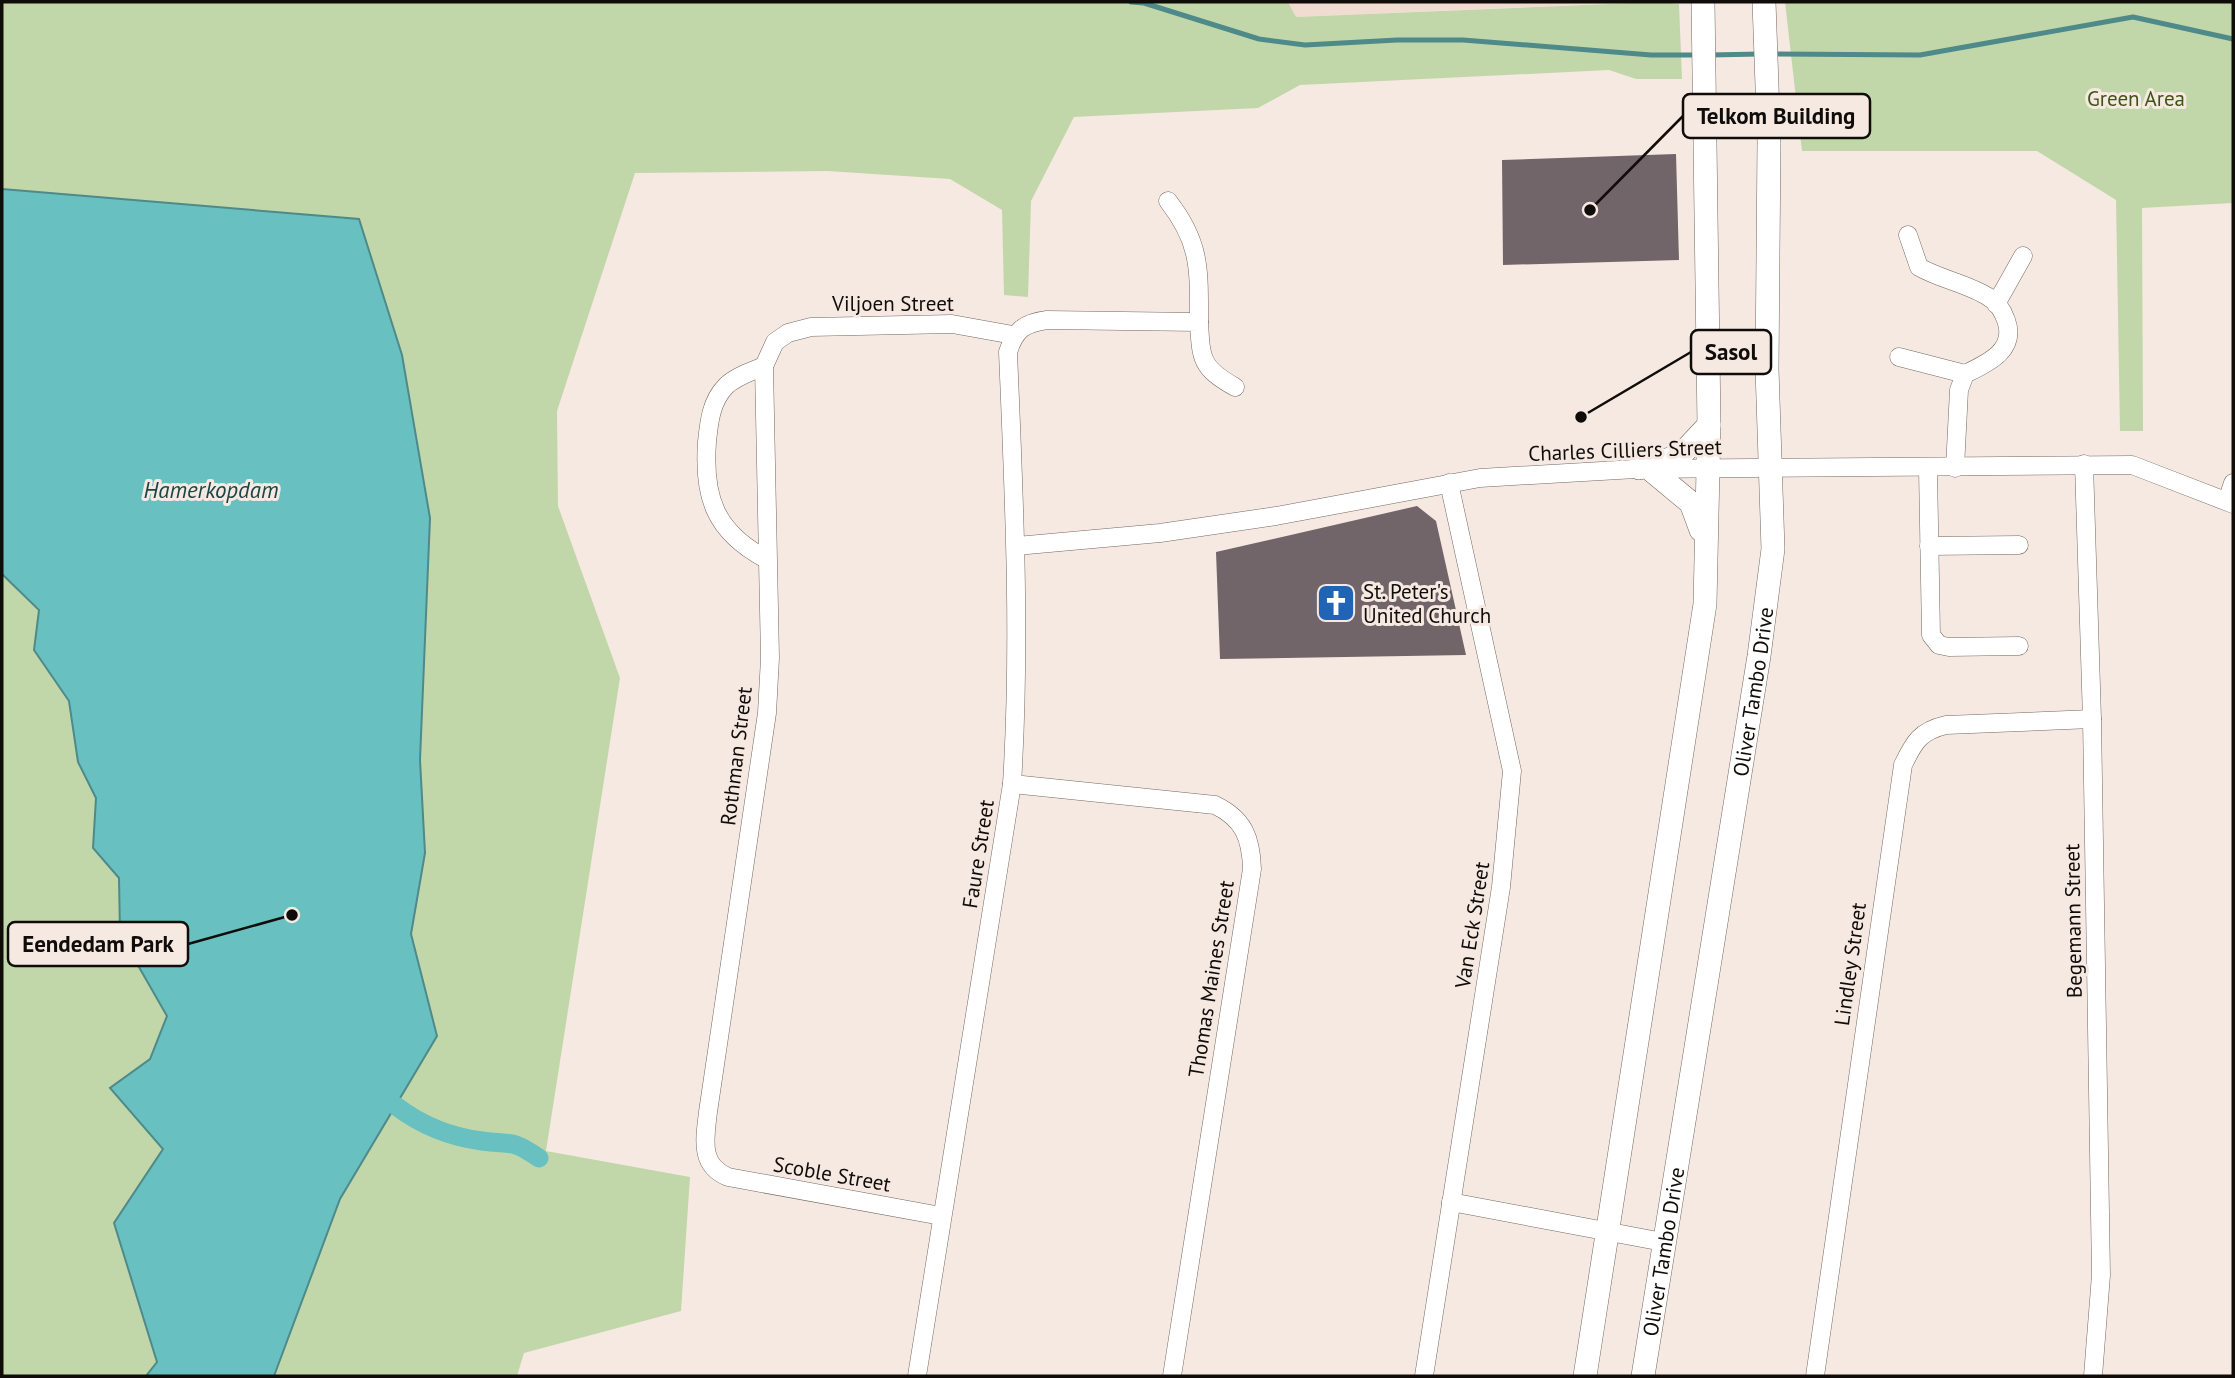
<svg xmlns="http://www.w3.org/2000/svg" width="2235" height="1378" viewBox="0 0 2235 1378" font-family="'PT Sans',sans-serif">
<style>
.built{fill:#f0dcd1}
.green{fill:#c2d7a9}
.water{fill:#69c0c0;stroke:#4e8a89;stroke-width:2}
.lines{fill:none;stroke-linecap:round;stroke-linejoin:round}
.stream{stroke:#4e8a89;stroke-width:5}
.canal{stroke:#69c0c0;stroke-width:19}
.building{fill:#71656a}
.minor-casing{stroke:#736861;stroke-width:19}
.tertiary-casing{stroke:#736861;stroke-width:24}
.minor{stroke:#fff;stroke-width:18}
.tertiary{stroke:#fff;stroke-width:23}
.labels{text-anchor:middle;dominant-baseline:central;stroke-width:6;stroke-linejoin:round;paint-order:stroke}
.park-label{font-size:21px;fill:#3e5416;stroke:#f6e9e2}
.street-label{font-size:21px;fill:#100c0a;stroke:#f6e9e2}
.poi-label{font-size:21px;fill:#100c0a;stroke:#f6e9e2;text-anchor:start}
.water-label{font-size:23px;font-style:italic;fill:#1c4546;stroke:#f6e9e2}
.leader{fill:none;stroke:#100c0a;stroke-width:2.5}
.callout-dot{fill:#100c0a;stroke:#f6e9e2;stroke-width:2.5}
.callout{fill:#f6e9e2;stroke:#100c0a;stroke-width:2.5}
.callout-label{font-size:23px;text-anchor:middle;font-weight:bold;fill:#100c0a}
</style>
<rect width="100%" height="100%" fill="#f6e9e2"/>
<path class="built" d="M 1288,2 L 1644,2 L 1296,17 Z"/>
<g class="green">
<path d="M 2,2 L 1288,2 L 1296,17 L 1658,2 L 1679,4 L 1682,79 L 1636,79 L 1609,70 L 1300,85 L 1258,108 L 1074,117 L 1031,201 L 1028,297 L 1004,295 L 1002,210 L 950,179 L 827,171 L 635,173 L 557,411 L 558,506 L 620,678 L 546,1151 L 690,1177 L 681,1311 L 524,1353 L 517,1376 L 2,1376 Z"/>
<path d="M 1785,2 L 2233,2 L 2233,203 L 2142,208 L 2143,431 L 2120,431 L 2116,200 L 2037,151 L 1802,151 Z"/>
</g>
<path class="water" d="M 2,189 L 359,219 L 402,355 L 430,518 L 420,760 L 425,853 L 411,934 L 437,1036 L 340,1199 L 274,1376 L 146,1376 L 157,1362 L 114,1223 L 163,1149 L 110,1088 L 150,1059 L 167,1016 L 120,934 L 119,878 L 93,848 L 96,798 L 78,762 L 69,701 L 34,650 L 39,610 L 2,574 Z"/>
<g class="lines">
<g class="stream">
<path d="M 1131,2 L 1144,3 L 1259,39 L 1305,45 L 1397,40 L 1463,40 L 1651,55 L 1697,55"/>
<path d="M 1770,54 L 1920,55 L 2133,17 L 2233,39"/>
<path d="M 1710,55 L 1760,54"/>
</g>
<path class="canal" d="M 396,1106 C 421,1125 450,1137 482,1141 C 513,1145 511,1139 539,1158"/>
</g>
<g class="building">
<path d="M 1676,154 L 1679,260 L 1503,265 L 1502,160 Z"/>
<path d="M 1417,506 L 1436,521 L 1466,655 L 1220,659 L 1216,552 Z"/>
</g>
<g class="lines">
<g class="minor-casing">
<g id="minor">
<path d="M 1168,201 C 1201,243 1199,270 1199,322"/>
<path d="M 1908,235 L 1919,267 C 1942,280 1969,284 1990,298 C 1997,302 2003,312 2006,320 C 2017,350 1988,363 1965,374 L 1959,390 L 1955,468"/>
<path d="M 1996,304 L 2023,256"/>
<path d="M 1899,357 L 1965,374"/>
<path d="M 764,366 C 751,372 736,376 726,386 C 711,401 709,422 707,442 C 703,497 715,532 766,559"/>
<path d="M 2084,464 L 2092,719 L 2101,1275 L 2093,1376"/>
<path d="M 1928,469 L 1931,635 L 1939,645 L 1949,647 L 2019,646"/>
<path d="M 2227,501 L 2233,483"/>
<path d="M 1016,546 L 1160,533 L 1276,516 L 1480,478 L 1636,469 L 2132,465 L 2233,504"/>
<path d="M 1929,546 L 2019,545"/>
<path d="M 1012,784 L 1215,805 C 1244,819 1251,838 1252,869 L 1172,1376"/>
<path d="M 1451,1202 L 1663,1242"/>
<path d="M 941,1216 L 728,1177 C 699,1165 705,1139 708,1112 L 767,713 L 770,658 L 764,366 L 775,342 L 788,333 L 811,327 L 952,324 L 1013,335"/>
<path d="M 917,1376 L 1012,784 C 1021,640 1014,496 1008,352 C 1015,330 1024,323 1047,320 L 1199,322 C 1201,359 1201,368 1235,387"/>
<path d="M 1424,1376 L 1501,887 L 1512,771 L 1449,483"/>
<path d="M 1815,1376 L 1903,765 C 1914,742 1920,731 1946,725 L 2092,719"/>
</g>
</g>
<g class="tertiary-casing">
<g id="tertiary">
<path d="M 1639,468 L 1680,456 L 1709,425"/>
<path d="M 1650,469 L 1691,503 L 1701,530"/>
<path d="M 1585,1376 L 1705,604 L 1709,425 L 1703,2"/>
<path id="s1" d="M 1643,1376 L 1759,656 L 1773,549 L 1767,369 L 1769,142 L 1764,2"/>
</g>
</g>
<use href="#minor" class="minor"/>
<use href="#tertiary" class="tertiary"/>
</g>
<defs>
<g id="church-square" transform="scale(2.0125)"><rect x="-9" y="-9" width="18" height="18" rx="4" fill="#2163b4" stroke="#f6e9e2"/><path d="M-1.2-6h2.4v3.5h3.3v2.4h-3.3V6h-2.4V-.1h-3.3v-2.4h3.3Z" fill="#fff"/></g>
</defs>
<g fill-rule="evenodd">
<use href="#church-square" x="1336" y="603"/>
</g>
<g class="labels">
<g class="park-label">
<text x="2136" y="98">Green Area</text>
</g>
<g class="street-label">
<text x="893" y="303">Viljoen Street</text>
<text transform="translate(1625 450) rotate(-2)">Charles Cilliers Street</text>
<text stroke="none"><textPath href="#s1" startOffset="693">Oliver Tambo Drive</textPath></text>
<text transform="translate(736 756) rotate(-83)">Rothman Street</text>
<text transform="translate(978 854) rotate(-81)">Faure Street</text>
<text transform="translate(2073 921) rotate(-91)">Begemann Street</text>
<text transform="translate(1472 925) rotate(-81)">Van Eck Street</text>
<text transform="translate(1850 964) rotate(-82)">Lindley Street</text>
<text transform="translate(1211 979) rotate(-81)">Thomas Maines Street</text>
<text transform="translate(832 1174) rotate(10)">Scoble Street</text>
<text stroke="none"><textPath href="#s1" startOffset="126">Oliver Tambo Drive</textPath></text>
</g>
<g class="poi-label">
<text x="1363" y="591">St. Peter's<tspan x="1363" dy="24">United Church</tspan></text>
</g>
<g class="water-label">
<text x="211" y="489">Hamerkopdam</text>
</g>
</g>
<path class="leader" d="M1590 210L1683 116M1581 417L1691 352M292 915L188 944"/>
<g class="callout-dot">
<circle cx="1590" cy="210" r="7"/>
<circle cx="1581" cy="417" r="7"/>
<circle cx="292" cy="915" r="7"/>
</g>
<g class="callout">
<rect x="1683" y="94" width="187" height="44" rx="7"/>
<rect x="1691" y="330" width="80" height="44" rx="7"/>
<rect x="8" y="922" width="180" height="44" rx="7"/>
</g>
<g class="callout-label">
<text x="1776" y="124">Telkom Building</text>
<text x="1731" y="360">Sasol</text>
<text x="98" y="952">Eendedam Park</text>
</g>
<rect width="2235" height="1378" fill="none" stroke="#100c0a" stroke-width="7"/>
</svg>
